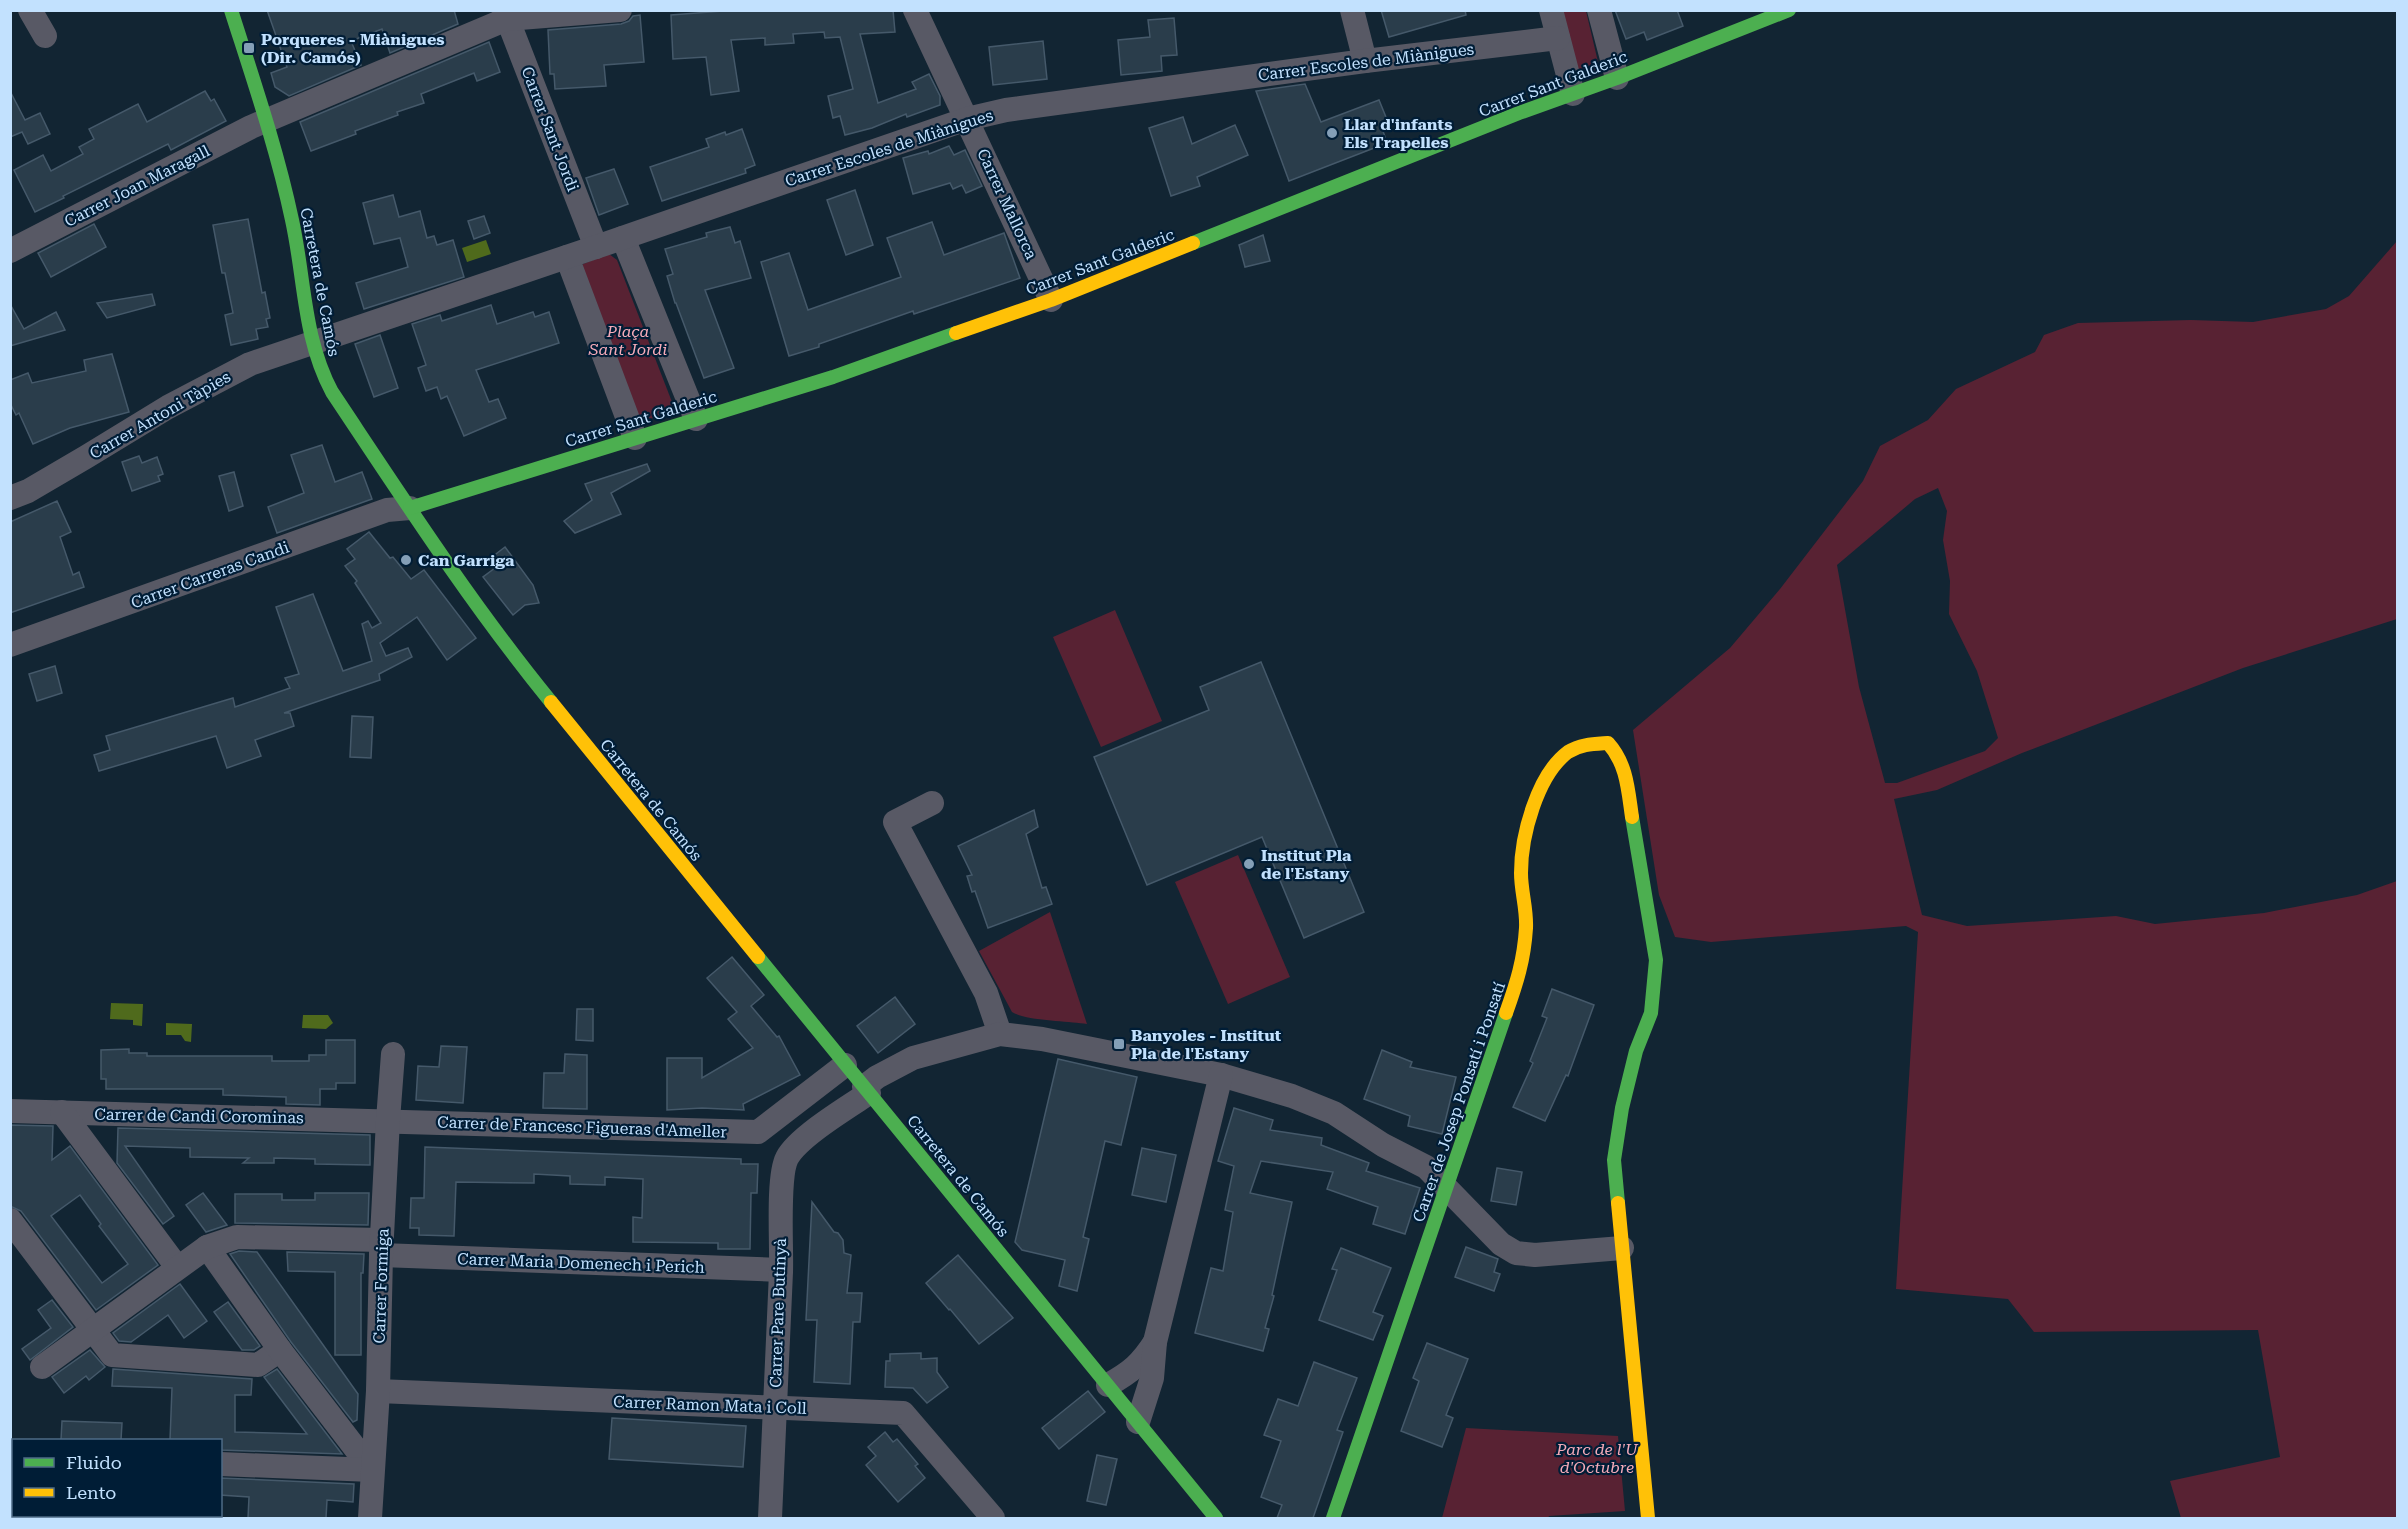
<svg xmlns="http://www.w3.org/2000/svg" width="2408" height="1529" viewBox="0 0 2408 1529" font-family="'Roboto Serif',serif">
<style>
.green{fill:#582233;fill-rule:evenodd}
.water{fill:#4f6a1c}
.building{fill:#2a3d4b;stroke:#45596a;stroke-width:1.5;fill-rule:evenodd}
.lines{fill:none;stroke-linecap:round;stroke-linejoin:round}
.street{stroke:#585965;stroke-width:24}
.fast{stroke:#4caf50;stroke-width:14}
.slow{stroke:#ffc107;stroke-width:14}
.poi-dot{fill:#849fb7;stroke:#001d36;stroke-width:2}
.labels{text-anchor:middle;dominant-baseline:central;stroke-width:4.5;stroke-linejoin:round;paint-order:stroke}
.poi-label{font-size:16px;font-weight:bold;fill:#c2e1fe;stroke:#001d36;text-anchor:start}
.street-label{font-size:16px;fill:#c2e1fe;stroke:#001d36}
.park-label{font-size:16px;font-style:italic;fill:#f5abb9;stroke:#001d36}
</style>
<rect width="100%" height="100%" fill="#122533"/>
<g class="green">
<path d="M 1558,11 L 1586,11 L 1598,62 L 1598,70 L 1582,80 Z"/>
<path d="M 2397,241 L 2397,619 L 2243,668 L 2022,753 L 1937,790 L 1894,799 L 1922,915 L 1967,926 L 2116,916 L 2155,924 L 2264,913 L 2357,895 L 2397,881 L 2397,1518 L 2181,1518 L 2170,1481 L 2280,1457 L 2258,1330 L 2034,1332 L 2008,1299 L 1896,1289 L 1918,932 L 1906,926 L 1711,942 L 1675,937 L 1659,895 L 1633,730 L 1730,648 L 1780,589 L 1863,481 L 1880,446 L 1928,420 L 1956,389 L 2035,352 L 2044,335 L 2078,323 L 2191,320 L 2253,322 L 2326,309 L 2349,296 ZM 1938,488 L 1947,511 L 1943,540 L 1950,581 L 1949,614 L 1977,671 L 1998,738 L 1985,751 L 1897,783 L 1885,783 L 1859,687 L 1837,565 L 1915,499 Z"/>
<path d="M 609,254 L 617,260 L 672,402 L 672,409 L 667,417 L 644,419 L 637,415 L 582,272 L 583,264 Z"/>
<path d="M 1115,610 L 1162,721 L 1101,747 L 1053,637 Z"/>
<path d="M 1238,855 L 1290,977 L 1228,1004 L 1175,882 Z"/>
<path d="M 1050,912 L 1087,1024 C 1068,1021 1026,1021 1012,1012 L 979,951 Z"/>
<path d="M 1466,1428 L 1618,1436 L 1625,1511 L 1549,1516 L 1548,1518 L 1442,1518 Z"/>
</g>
<g class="water">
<path d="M 486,240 L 491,254 L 467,262 L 462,248 Z"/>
<path d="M 111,1003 L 143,1004 L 142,1026 L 133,1025 L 133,1020 L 110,1019 Z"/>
<path d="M 303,1015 L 328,1015 L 333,1023 L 326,1029 L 302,1028 Z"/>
<path d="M 166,1023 L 192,1024 L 191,1042 L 185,1041 L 181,1035 L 166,1035 Z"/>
</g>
<g class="building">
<path d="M 267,10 L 454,10 L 458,24 L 390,53 L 382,29 L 351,41 L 361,65 L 289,96 L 275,87 L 271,73 L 287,67 Z"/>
<path d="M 736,10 L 893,10 L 895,32 L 860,34 L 878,103 L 916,89 L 912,82 L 929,74 L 940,96 L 940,105 L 907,117 L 906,114 L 872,128 L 845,135 L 840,116 L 833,118 L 828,96 L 853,89 L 840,37 L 825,38 L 824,32 L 793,34 L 794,43 L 765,45 L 765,38 L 731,40 L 739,91 L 711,95 L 706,57 L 673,59 L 671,15 Z"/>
<path d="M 1381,10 L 1465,10 L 1466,15 L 1389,37 Z"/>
<path d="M 1615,10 L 1677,10 L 1683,26 L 1647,40 L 1644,32 L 1626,39 Z"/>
<path d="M 640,15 L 644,62 L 604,65 L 606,86 L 555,89 L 554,74 L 550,74 L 548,30 L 621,24 L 629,21 L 633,16 Z"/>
<path d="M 1174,18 L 1177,55 L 1161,56 L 1162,71 L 1121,75 L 1118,40 L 1150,37 L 1148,20 Z"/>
<path d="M 1043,41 L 1047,79 L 993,85 L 989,47 Z"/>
<path d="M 489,42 L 500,72 L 477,81 L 474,73 L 421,94 L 424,103 L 397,112 L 398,115 L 355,131 L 356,134 L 311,151 L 300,122 Z"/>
<path d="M 1305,84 L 1321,122 L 1379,100 L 1390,127 L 1383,131 L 1387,143 L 1289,181 L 1256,91 Z"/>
<path d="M 10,91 L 25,120 L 40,113 L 50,134 L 28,144 L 22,132 L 10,137 Z"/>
<path d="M 205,91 L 211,101 L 214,99 L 226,121 L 171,150 L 168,144 L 63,196 L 64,198 L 35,212 L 14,170 L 43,155 L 51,171 L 83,154 L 79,147 L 94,139 L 89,129 L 138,104 L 147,122 Z"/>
<path d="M 1183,117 L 1192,144 L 1235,125 L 1248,155 L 1197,177 L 1200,186 L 1171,196 L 1149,128 Z"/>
<path d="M 742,129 L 755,165 L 745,169 L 746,173 L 662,201 L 650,167 L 709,147 L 706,139 L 725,132 L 726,135 Z"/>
<path d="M 949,146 L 954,155 L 965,150 L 982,186 L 966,193 L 962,185 L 953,189 L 950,183 L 913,194 L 903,158 L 928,151 L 929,154 Z"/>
<path d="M 614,169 L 628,204 L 599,215 L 586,178 Z"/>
<path d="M 855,190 L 873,245 L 846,255 L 827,200 Z"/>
<path d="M 393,195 L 399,217 L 420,211 L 427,238 L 434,236 L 437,245 L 453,240 L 464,277 L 364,309 L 356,283 L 408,267 L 400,238 L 374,244 L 363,203 Z"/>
<path d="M 484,216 L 490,233 L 474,239 L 468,221 Z"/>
<path d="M 248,219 L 262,293 L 265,292 L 270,318 L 266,319 L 268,327 L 256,329 L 258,339 L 231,345 L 225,315 L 233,313 L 225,273 L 222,273 L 213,225 Z"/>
<path d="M 932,222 L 944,255 L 1004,233 L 1020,278 L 914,314 L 913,311 L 819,344 L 819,347 L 789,356 L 761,262 L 789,253 L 808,310 L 901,277 L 887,238 Z"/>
<path d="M 94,224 L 106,247 L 51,277 L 38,253 Z"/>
<path d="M 730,227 L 735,243 L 740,241 L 751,278 L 705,290 L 734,368 L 704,378 L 676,303 L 675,303 L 667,276 L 673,274 L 665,249 L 707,237 L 706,233 Z"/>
<path d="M 1263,235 L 1270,261 L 1245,267 L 1239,245 Z"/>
<path d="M 152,294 L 155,305 L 107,318 L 97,303 Z"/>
<path d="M 10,304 L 24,329 L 56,312 L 65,330 L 10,346 Z"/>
<path d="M 491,305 L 497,324 L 533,312 L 535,317 L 549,312 L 559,343 L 476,370 L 489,402 L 498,399 L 506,418 L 464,436 L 447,396 L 441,399 L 437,387 L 426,391 L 418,368 L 426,365 L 412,324 L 440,315 L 442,321 Z"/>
<path d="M 380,335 L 398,388 L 374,397 L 355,344 Z"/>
<path d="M 112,354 L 129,412 L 70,428 L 33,444 L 19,413 L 16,415 L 10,403 L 10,380 L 28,373 L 32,383 L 86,371 L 84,360 Z"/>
<path d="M 322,445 L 335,482 L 362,472 L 372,499 L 277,533 L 268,507 L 304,493 L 291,455 Z"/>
<path d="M 139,456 L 142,463 L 157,457 L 163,474 L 158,476 L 160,481 L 132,491 L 122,462 Z"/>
<path d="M 647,464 L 650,471 L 611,493 L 621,514 L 575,533 L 564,521 L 592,500 L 585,484 Z"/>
<path d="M 234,472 L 243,506 L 229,511 L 219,476 Z"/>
<path d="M 57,501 L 71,532 L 60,537 L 73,575 L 79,572 L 84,587 L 10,613 L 10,522 Z"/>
<path d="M 369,532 L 390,558 L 393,557 L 411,579 L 424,570 L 476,638 L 447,660 L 417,617 L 380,643 L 386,656 L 408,648 L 412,657 L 379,674 L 380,680 L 284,713 L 290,713 L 294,726 L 255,740 L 261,756 L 227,768 L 216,736 L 99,771 L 94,755 L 110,750 L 106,736 L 233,698 L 235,707 L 290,688 L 285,678 L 299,674 L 276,607 L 313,594 L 343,671 L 372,661 L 362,624 L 368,621 L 372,628 L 381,623 L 355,583 L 357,581 L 345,566 L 355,559 L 347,549 Z"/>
<path d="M 505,547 L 533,585 L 539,603 L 525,605 L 513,615 L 483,577 L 499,565 L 492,557 Z"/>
<path d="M 1261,662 L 1364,912 L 1304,938 L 1262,837 L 1147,885 L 1094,757 L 1209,710 L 1200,687 Z"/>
<path d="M 55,666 L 62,693 L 37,701 L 29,674 Z"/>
<path d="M 352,716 L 373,717 L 371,758 L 350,757 Z"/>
<path d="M 1034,810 L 1038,827 L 1026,834 L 1042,888 L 1046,887 L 1052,904 L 988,928 L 975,891 L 972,892 L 967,876 L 972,875 L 958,846 Z"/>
<path d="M 732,957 L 764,995 L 751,1006 L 777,1037 L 779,1036 L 800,1075 L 743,1104 L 744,1110 L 702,1108 L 667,1110 L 667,1058 L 702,1058 L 702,1078 L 753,1048 L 728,1019 L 737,1012 L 707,978 Z"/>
<path d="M 1552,989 L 1594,1005 L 1568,1076 L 1566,1075 L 1545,1121 L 1513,1107 L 1533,1063 L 1530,1061 L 1547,1018 L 1542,1016 Z"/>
<path d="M 895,997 L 915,1024 L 878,1053 L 857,1026 Z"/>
<path d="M 577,1009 L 593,1009 L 593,1041 L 576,1040 Z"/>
<path d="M 326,1040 L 355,1040 L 355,1083 L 336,1083 L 336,1089 L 320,1089 L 320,1105 L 286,1104 L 286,1097 L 223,1095 L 223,1089 L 106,1089 L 106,1079 L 101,1079 L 101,1050 L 129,1049 L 129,1053 L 147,1053 L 147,1056 L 272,1056 L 272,1061 L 309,1061 L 309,1055 L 326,1055 Z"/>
<path d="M 441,1046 L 467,1047 L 463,1103 L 416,1100 L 418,1066 L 439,1067 Z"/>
<path d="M 1382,1050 L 1412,1062 L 1410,1067 L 1456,1077 L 1442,1134 L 1408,1126 L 1410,1116 L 1364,1099 Z"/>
<path d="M 565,1054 L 587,1055 L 587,1109 L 543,1108 L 544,1073 L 564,1073 Z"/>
<path d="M 1058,1059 L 1137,1077 L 1121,1145 L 1105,1141 L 1083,1237 L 1089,1239 L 1077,1291 L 1059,1286 L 1065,1260 L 1022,1250 L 1015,1242 Z"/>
<path d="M 1234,1108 L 1273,1120 L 1270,1130 L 1322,1138 L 1321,1145 L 1369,1163 L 1366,1171 L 1420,1188 L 1405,1234 L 1373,1224 L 1378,1207 L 1327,1189 L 1333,1172 L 1261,1161 L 1250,1193 L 1292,1202 L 1272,1295 L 1274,1296 L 1265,1328 L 1269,1329 L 1263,1351 L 1195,1333 L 1211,1268 L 1223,1271 L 1233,1212 L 1225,1210 L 1234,1166 L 1218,1161 Z"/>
<path d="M 10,1125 L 53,1126 L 52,1160 L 70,1146 L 158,1265 L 96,1310 L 21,1211 L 10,1206 ZM 80,1195 L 101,1224 L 99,1226 L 128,1264 L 102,1283 L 51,1216 Z"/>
<path d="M 118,1128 L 370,1135 L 370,1165 L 315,1164 L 315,1159 L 274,1158 L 274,1163 L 243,1163 L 249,1158 L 190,1157 L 190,1148 L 125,1146 L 174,1216 L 163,1224 L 117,1163 Z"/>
<path d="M 425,1147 L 741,1159 L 741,1164 L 758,1164 L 757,1193 L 751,1193 L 750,1249 L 718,1249 L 718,1243 L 633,1242 L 633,1217 L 642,1218 L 643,1179 L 605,1177 L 605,1185 L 570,1184 L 570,1176 L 534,1174 L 534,1183 L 456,1182 L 454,1236 L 419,1235 L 419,1228 L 410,1228 L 411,1198 L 424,1198 Z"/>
<path d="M 1142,1148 L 1176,1155 L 1166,1202 L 1132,1195 Z"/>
<path d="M 1497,1168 L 1522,1172 L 1516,1205 L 1491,1201 Z"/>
<path d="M 203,1193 L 227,1225 L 206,1232 L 186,1205 Z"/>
<path d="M 315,1193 L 369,1193 L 368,1225 L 235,1223 L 235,1194 L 282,1194 L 282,1200 L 315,1200 Z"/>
<path d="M 812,1202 L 834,1232 L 838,1233 L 843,1240 L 844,1253 L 851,1255 L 847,1293 L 862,1293 L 860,1322 L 853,1322 L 850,1384 L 814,1382 L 817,1320 L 806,1320 Z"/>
<path d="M 1466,1247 L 1498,1259 L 1494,1272 L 1500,1274 L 1494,1291 L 1455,1277 Z"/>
<path d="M 1341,1248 L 1391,1268 L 1373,1312 L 1383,1316 L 1373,1340 L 1319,1320 L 1337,1270 L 1332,1269 Z"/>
<path d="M 239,1251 L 257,1252 L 358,1394 L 357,1420 L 353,1422 L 291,1342 L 230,1254 Z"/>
<path d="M 287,1252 L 364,1254 L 363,1273 L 361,1273 L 361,1355 L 335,1355 L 335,1272 L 288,1271 Z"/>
<path d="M 958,1255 L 1013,1318 L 979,1344 L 950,1309 L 949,1310 L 926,1283 Z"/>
<path d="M 180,1284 L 207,1321 L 184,1338 L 168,1315 L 131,1342 L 119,1341 L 113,1333 Z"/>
<path d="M 52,1300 L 73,1327 L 30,1360 L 22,1349 L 51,1328 L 38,1310 Z"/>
<path d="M 228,1302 L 260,1346 L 254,1350 L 242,1350 L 214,1312 Z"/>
<path d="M 1427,1343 L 1468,1359 L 1446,1415 L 1453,1418 L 1442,1447 L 1401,1431 L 1419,1381 L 1413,1378 Z"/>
<path d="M 90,1350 L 105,1367 L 89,1380 L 86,1376 L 64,1393 L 52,1377 Z"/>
<path d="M 921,1353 L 921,1359 L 937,1358 L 937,1372 L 948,1387 L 927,1403 L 913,1388 L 885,1387 L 886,1361 L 890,1361 L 890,1354 Z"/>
<path d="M 1314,1362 L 1357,1378 L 1337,1430 L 1343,1432 L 1313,1518 L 1277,1518 L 1282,1505 L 1261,1497 L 1281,1441 L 1264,1435 L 1278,1399 L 1298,1406 Z"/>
<path d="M 113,1369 L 252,1379 L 251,1395 L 235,1395 L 235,1432 L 307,1434 L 264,1377 L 277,1369 L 342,1454 L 220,1450 L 220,1440 L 170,1440 L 172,1388 L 112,1386 Z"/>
<path d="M 1088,1391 L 1105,1412 L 1059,1449 L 1042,1428 Z"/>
<path d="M 612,1418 L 746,1426 L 743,1467 L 609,1459 Z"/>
<path d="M 62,1421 L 122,1423 L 121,1440 L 61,1440 Z"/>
<path d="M 885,1432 L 893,1442 L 897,1439 L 918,1464 L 915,1466 L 925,1478 L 898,1502 L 866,1465 L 876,1456 L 868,1447 Z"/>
<path d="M 1097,1455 L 1117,1459 L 1106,1505 L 1087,1501 Z"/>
<path d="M 220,1478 L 354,1484 L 353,1502 L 327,1500 L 326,1518 L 248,1518 L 249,1497 L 220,1495 Z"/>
</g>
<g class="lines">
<g class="street">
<path d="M 30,10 L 45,36"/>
<path d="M 504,10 L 596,247"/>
<path d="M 915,10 L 1051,300"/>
<path d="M 1352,10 L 1365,61"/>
<path d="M 1551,10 L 1573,94"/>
<path d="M 1599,10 L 1617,78"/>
<path d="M 623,238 L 696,419"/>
<path d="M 10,251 L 251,127 L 507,19 L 620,10"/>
<path d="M 567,257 L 635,438"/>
<path d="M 10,498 L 28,491 L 86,457 L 168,407 L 250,364 L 596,247 L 967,119 L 1006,110 L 1365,61 L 1558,38"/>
<path d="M 10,645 L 387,510 L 410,508"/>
<path d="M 932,803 L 895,822 L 986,993 L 1000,1034"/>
<path d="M 864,1087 L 877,1077 L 913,1058 L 1000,1034 L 1042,1039 L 1221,1075 L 1292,1096 L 1334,1113 L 1383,1145 L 1426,1167 L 1501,1244 L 1516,1253 L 1535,1255 L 1622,1248"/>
<path d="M 10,1111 L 758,1132 L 845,1065"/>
<path d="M 62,1112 L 177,1267"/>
<path d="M 10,1220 L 112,1355 L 258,1365 L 280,1350"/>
<path d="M 207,1247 L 280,1350 L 372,1470"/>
<path d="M 381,1255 L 781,1270"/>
<path d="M 42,1367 L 207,1247 L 237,1237 L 382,1240"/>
<path d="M 1108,1385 C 1131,1372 1141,1364 1155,1342"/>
<path d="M 378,1391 L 903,1413 L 993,1518"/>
<path d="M 1138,1422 L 1152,1378 L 1155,1342 L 1221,1075"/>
<path d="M 220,1464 L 372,1470"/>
<path d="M 370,1518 L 378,1391 L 381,1255 L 388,1120 L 393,1054"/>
<path d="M 770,1518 C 773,1436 778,1354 781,1272 C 782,1247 777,1177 787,1158 C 798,1137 848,1107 869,1093"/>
</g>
<g class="fast">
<path d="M 231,10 C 253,79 277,149 292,220 C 305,279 303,338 332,392 C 402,497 471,604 551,702"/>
<path d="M 1193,243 L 1519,113 L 1617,78 L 1789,10"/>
<path d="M 410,508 L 833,377 L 956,333"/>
<path d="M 758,957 L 1216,1518"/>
<path d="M 1618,1203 L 1614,1160 L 1622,1108 L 1636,1051 L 1651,1013 L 1656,960 L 1632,817"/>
<path d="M 1333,1518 L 1506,1013"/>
</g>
<g class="slow">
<path d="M 956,333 L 1051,300 L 1193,243"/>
<path d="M 551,702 L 758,957"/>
<path d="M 1506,1013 C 1517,982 1524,960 1526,928 C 1527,909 1521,892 1521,873 C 1521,836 1537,775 1568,752 C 1581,744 1594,744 1608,743 C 1627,764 1628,790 1632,817"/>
<path d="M 1618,1203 L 1648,1518"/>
</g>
</g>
<g class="poi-dot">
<rect x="243" y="42" width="12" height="12" rx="3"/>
<circle cx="1332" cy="133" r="6"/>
<circle cx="406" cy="560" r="6"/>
<circle cx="1249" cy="864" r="6"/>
<rect x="1113" y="1038" width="12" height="12" rx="3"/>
</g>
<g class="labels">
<g class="poi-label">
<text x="261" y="39">Porqueres - Miànigues<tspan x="261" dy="18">(Dir. Camós)</tspan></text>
<text x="1344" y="124">Llar d'infants<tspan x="1344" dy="18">Els Trapelles</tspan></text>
<text x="418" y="560">Can Garriga</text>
<text x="1261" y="855">Institut Pla<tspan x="1261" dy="18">de l'Estany</tspan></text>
<text x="1131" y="1035">Banyoles - Institut<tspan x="1131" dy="18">Pla de l'Estany</tspan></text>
</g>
<g class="street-label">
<text transform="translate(1366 62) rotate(-7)">Carrer Escoles de Miànigues</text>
<text transform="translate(1553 84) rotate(-21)">Carrer Sant Galderic</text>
<text transform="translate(550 129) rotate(69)">Carrer Sant Jordi</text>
<text transform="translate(889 148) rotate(-18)">Carrer Escoles de Miànigues</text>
<text transform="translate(137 186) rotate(-27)">Carrer Joan Maragall</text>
<text transform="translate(1007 204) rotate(65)">Carrer Mallorca</text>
<text transform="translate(1100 262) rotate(-21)">Carrer Sant Galderic</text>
<text transform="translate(320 282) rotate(79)">Carretera de Camós</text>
<text transform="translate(160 415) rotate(-30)">Carrer Antoni Tàpies</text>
<text transform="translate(641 419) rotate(-17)">Carrer Sant Galderic</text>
<text transform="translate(210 575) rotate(-20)">Carrer Carreras Candi</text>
<text transform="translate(651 800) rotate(51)">Carretera de Camós</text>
<text transform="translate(1459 1102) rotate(-71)">Carrer de Josep Ponsatí i Ponsatí</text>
<text transform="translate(199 1116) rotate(1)">Carrer de Candi Corominas</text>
<text transform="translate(582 1127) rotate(2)">Carrer de Francesc Figueras d'Ameller</text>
<text transform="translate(958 1176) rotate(51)">Carretera de Camós</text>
<text transform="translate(581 1263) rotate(2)">Carrer Maria Domenech i Perich</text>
<text transform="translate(381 1286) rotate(-88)">Carrer Formiga</text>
<text transform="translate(778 1313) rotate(-88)">Carrer Pare Butinyà</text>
<text transform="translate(710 1405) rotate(2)">Carrer Ramon Mata i Coll</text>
</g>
<g class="park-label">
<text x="628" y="331">Plaça<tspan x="628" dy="18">Sant Jordi</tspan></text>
<text x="1597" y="1449">Parc de l'U<tspan x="1597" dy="18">d'Octubre</tspan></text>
</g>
</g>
<rect width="2408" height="1529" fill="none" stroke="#c2e1fe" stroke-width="24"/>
<rect x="12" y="1439" width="210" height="78" fill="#001d36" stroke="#4e6b86" stroke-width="1.5"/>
<rect x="24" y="1458" width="30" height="9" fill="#4caf50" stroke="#4e6b86" stroke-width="1.5"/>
<text x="66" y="1469" font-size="18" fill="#c2e1fe">Fluido</text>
<rect x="24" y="1488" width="30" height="9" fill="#ffc107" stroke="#4e6b86" stroke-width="1.5"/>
<text x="66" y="1499" font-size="18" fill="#c2e1fe">Lento</text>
</svg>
